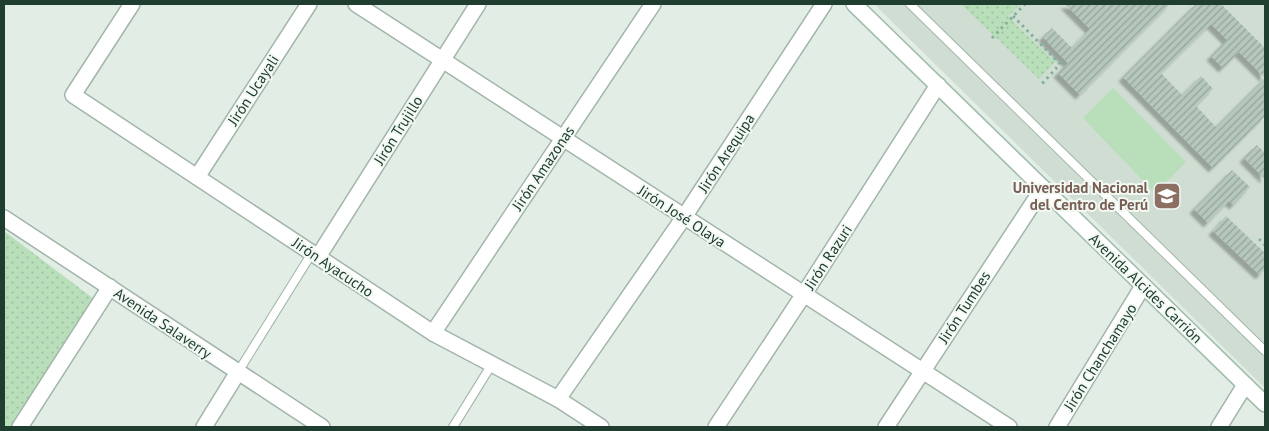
<svg xmlns="http://www.w3.org/2000/svg" width="1269" height="431" viewBox="0 0 1269 431" font-family="'PT Sans',sans-serif">
<style>
.built{fill:#cfddd3}
.grass{fill:#b8dfba}
.park{fill:url(#park-dots)}
.building{fill:url(#building-hatch);fill-rule:evenodd;filter:url(#shadow)}
.lines{fill:none;stroke-linecap:round;stroke-linejoin:round}
.lane-casing{stroke:#a3b5ab;stroke-width:10}
.street-casing{stroke:#a3b5ab;stroke-width:18}
.secondary-casing{stroke:#a1bcad;stroke-width:18}
.path{stroke:#7fb396;stroke-width:3;stroke-dasharray:2.5 4;stroke-linecap:butt}
.lane{stroke:#fff;stroke-width:8}
.street{stroke:#fff;stroke-width:15}
.secondary{stroke:#fff;stroke-width:15}
.labels{text-anchor:middle;dominant-baseline:central;stroke-width:4;stroke-linejoin:round;paint-order:stroke}
.street-label{font-size:15px;fill:#203e2f;stroke:#f2f9f3}
.education-label{font-size:15px;font-weight:bold;fill:#785e54;stroke:#f2f9f3;text-anchor:end}
</style>
<defs>
<pattern id="park-dots" width="8" height="8" patternUnits="userSpaceOnUse" patternTransform="scale(1.25)"><rect width="8" height="8" fill="#b8dfba"/><path d="M2 2h.1M6 6h.1" fill="none" stroke="#9ec0a0" stroke-width="1.8" stroke-linecap="round"/></pattern>
<pattern id="building-hatch" width="6" height="6" patternUnits="userSpaceOnUse" patternTransform="scale(1.25)"><rect width="6" height="6" fill="#b6c8bd"/><path d="M-1 1l2-2M0 6l6-6M5 7l2-2" fill="none" stroke="#94a49a"/></pattern>
<filter id="shadow"><feDropShadow dx="-4.5" dy="4.5" stdDeviation="1" flood-color="#0004"/></filter>
</defs>
<rect width="100%" height="100%" fill="#e1ede5"/>
<path class="built" d="M 874,4 L 1265,4 L 1265,388 Z"/>
<path class="grass" d="M 1113,88 L 1186,162 L 1155,193 L 1083,118 Z"/>
<g class="park">
<path d="M 961,4 L 1020,4 L 1008,17 L 1055,62 L 1039,79 Z"/>
<path d="M 4,231 L 94,299 L 10,427 L 4,427 Z"/>
</g>
<g class="building">
<path d="M 1065,4 L 1170,4 L 1080,95 L 1058,73 L 1068,63 L 1043,37 L 1052,28 L 1072,48 L 1090,29 Z"/>
<path d="M 1196,4 L 1221,4 L 1265,48 L 1265,116 L 1213,168 L 1123,77 ZM 1211,24 L 1227,40 L 1211,56 L 1223,68 L 1239,52 L 1265,78 L 1216,127 L 1196,106 L 1213,89 L 1201,76 L 1182,95 L 1161,73 Z"/>
<path d="M 1257,145 L 1265,153 L 1265,179 L 1244,158 Z"/>
<path d="M 1232,170 L 1250,187 L 1234,205 L 1229,201 L 1208,223 L 1194,209 Z"/>
<path d="M 1226,216 L 1265,253 L 1265,269 L 1260,275 L 1213,231 Z"/>
</g>
<g class="lines">
<g class="lane-casing">
<g id="lane">
<path d="M 910,4 L 1265,351"/>
<path d="M 238,372 L 312,253"/>
<path d="M 453,427 L 492,364"/>
</g>
</g>
<g class="street-casing">
<g id="street">
<path d="M 132,4 L 73,95 L 433,333 L 558,399 L 601,427"/>
<path d="M 356,4 L 1009,427"/>
<path d="M 197,177 L 309,4"/>
<path d="M 4,218 L 322,427"/>
<path d="M 318,257 L 478,4"/>
<path d="M 433,333 L 653,4"/>
<path d="M 558,399 L 684,217 L 824,4"/>
<path d="M 20,427 L 110,287"/>
<path d="M 204,427 L 238,372"/>
<path d="M 716,427 L 804,294 L 938,85"/>
<path d="M 886,427 L 1043,188"/>
<path d="M 1057,427 L 1143,286"/>
<path d="M 1219,427 L 1245,385"/>
</g>
</g>
<g class="secondary-casing">
<path id="secondary" d="M 854,4 L 1265,404"/>
</g>
<g class="path">
<path d="M 1013,16 L 1060,64 L 1040,86"/>
<path d="M 992,38 L 1025,4"/>
<path d="M 1259,239 L 1265,245"/>
</g>
<use href="#lane" class="lane"/>
<use href="#street" class="street"/>
<use href="#secondary" class="secondary"/>
</g>
<defs>
<g id="university-square" transform="scale(1.4375)"><rect x="-9" y="-9" width="18" height="18" rx="4" fill="#8d6e63" stroke="#f2f9f3"/><path d="M0-5L7-2L0 1L-7-2ZM-4 1L0 2.5L4 1V4Q0 6-4 4Z" fill="#fff"/></g>
</defs>
<g fill-rule="evenodd">
<use href="#university-square" x="1167" y="196"/>
</g>
<g class="labels">
<g class="street-label">
<text transform="translate(253 90) rotate(-57)">Jirón Ucayali</text>
<text transform="translate(398 130) rotate(-58)">Jirón Trujillo</text>
<text transform="translate(726 153) rotate(-57)">Jirón Arequipa</text>
<text transform="translate(543 168) rotate(-56)">Jirón Amazonas</text>
<text transform="translate(682 216) rotate(33)">Jirón José Olaya</text>
<text transform="translate(828 257) rotate(-57)">Jirón Razuri</text>
<text transform="translate(333 267) rotate(34)">Jirón Ayacucho</text>
<text transform="translate(1146 288) rotate(44)">Avenida Alcides Carrión</text>
<text transform="translate(964 307) rotate(-57)">Jirón Tumbes</text>
<text transform="translate(163 323) rotate(34)">Avenida Salaverry</text>
<text transform="translate(1100 357) rotate(-58)">Jirón Chanchamayo</text>
</g>
<g class="education-label">
<text x="1148" y="187">Universidad Nacional<tspan x="1148" dy="17">del Centro de Perú</tspan></text>
</g>
</g>
<rect width="1269" height="431" fill="none" stroke="#203e2f" stroke-width="10"/>
</svg>
